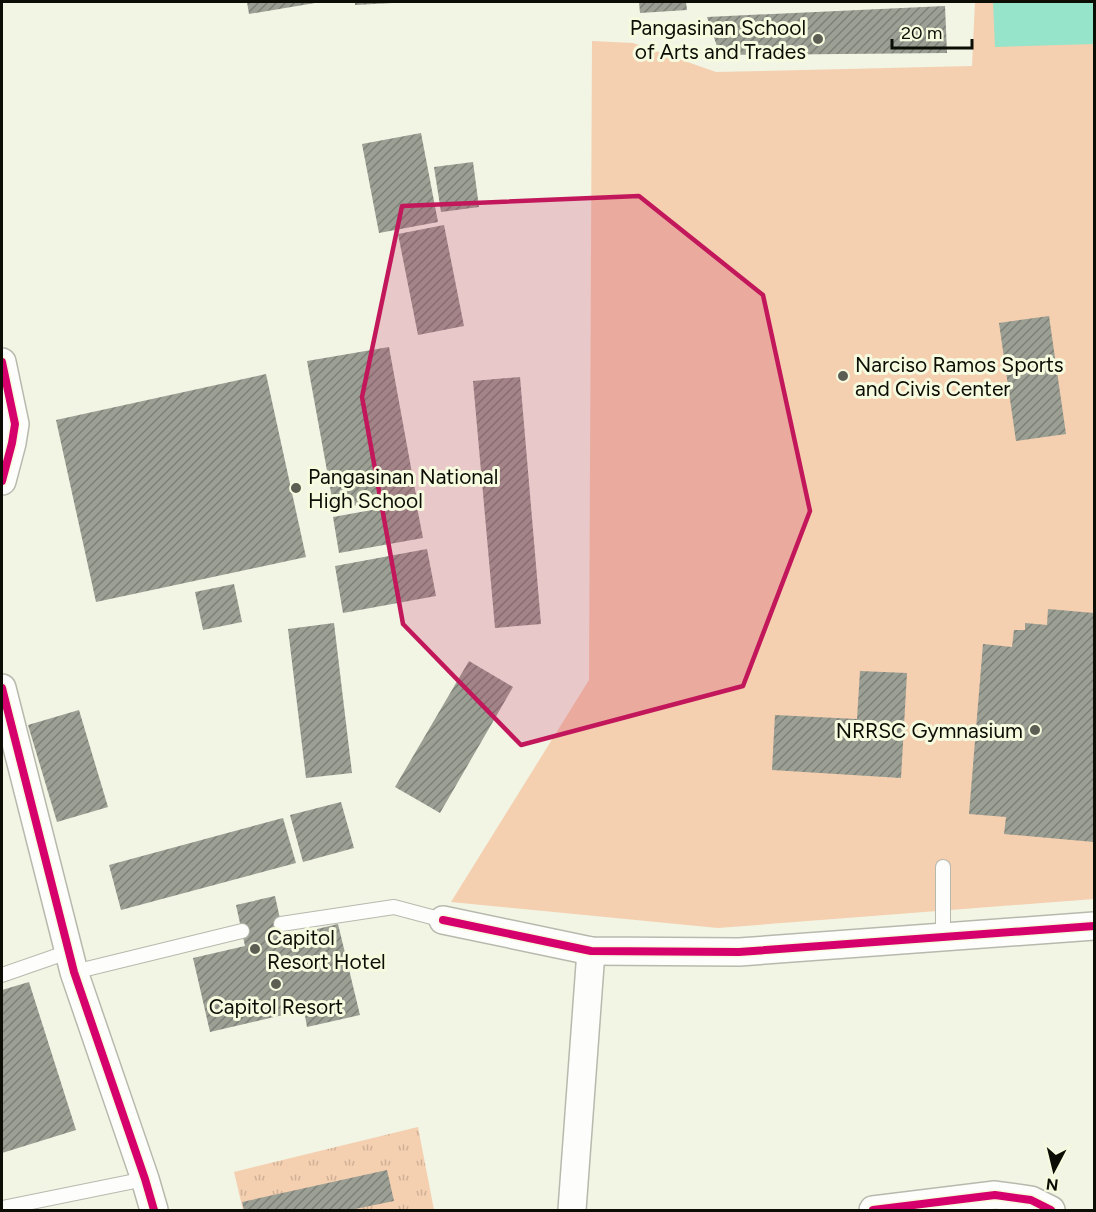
<svg xmlns="http://www.w3.org/2000/svg" width="1096" height="1212" viewBox="0 0 1096 1212" font-family="Figtree,sans-serif">
<style>
.grass{fill:url(#grass-tufts)}
.garden{fill:#f4cfb0}
.water{fill:#96e4ca}
.building{fill:url(#building-hatch)}
.lines{fill:none;stroke-linecap:round;stroke-linejoin:round}
.service-casing{stroke:#b7b9ad;stroke-width:16}
.minor-casing{stroke:#b7b9ad;stroke-width:30}
.service{stroke:#fdfdfb;stroke-width:14}
.minor{stroke:#fdfdfb;stroke-width:27}
.cycleway-casing{stroke:#f6fade;stroke-width:11}
.cycleway{stroke:#d6006c;stroke-width:8}
.marked{fill:#c2185b;fill-opacity:0.2;stroke:#c2185b;stroke-width:4.5;stroke-linejoin:round}
.poi-dot{fill:#5c5e53;stroke:#f6fade;stroke-width:2}
.labels{text-anchor:middle;dominant-baseline:central;stroke-width:6;stroke-linejoin:round;paint-order:stroke}
.poi-label{font-size:21px;fill:#0c0d05;stroke:#f6fade;text-anchor:start}
</style>
<defs>
<pattern id="grass-tufts" width="24" height="20" patternUnits="userSpaceOnUse" patternTransform="scale(1.5)"><rect width="24" height="20" fill="#f4cfb0"/><path d="M3 7l-1-3M5 7V3M7 7l1-3M15 17l-1-3M17 17v-4M19 17l1-3" fill="none" stroke="#d0b196"/></pattern>
<pattern id="building-hatch" width="6" height="6" patternUnits="userSpaceOnUse" patternTransform="scale(1.5)"><rect width="6" height="6" fill="#9b9f94"/><path d="M-1 1l2-2M0 6l6-6M5 7l2-2" fill="none" stroke="#7d8077"/></pattern>
</defs>
<rect width="100%" height="100%" fill="#f2f4e4"/>
<path class="grass" d="M 418,1127 L 434,1210 L 243,1210 L 234,1172 Z"/>
<path class="garden" d="M 975,2 L 1094,2 L 1094,899 L 718,928 L 451,902 L 589,680 L 592,41 L 633,43 L 716,72 L 972,66 Z"/>
<path class="water" d="M 993,2 L 1094,2 L 1094,44 L 995,47 Z"/>
<g class="building">
<path d="M 247,2 L 315,2 L 315,3 L 249,14 Z"/>
<path d="M 355,2 L 393,2 L 393,3 L 355,5 Z"/>
<path d="M 639,2 L 686,2 L 687,10 L 640,13 Z"/>
<path d="M 945,6 L 947,53 L 720,55 L 707,17 Z"/>
<path d="M 421,133 L 438,222 L 379,233 L 362,144 Z"/>
<path d="M 473,162 L 479,207 L 441,212 L 434,167 Z"/>
<path d="M 444,225 L 464,326 L 418,335 L 398,234 Z"/>
<path d="M 1049,316 L 1066,434 L 1016,441 L 999,323 Z"/>
<path d="M 389,347 L 416,495 L 334,509 L 307,361 Z"/>
<path d="M 266,374 L 306,557 L 96,602 L 56,420 Z"/>
<path d="M 520,377 L 541,624 L 495,628 L 473,381 Z"/>
<path d="M 416,502 L 423,538 L 339,553 L 333,517 Z"/>
<path d="M 427,549 L 436,596 L 343,613 L 335,566 Z"/>
<path d="M 234,584 L 242,622 L 203,630 L 195,592 Z"/>
<path d="M 1048,609 L 1094,613 L 1094,842 L 1004,834 L 1006,817 L 969,814 L 983,644 L 1012,647 L 1014,630 L 1025,630 L 1025,623 L 1047,625 Z"/>
<path d="M 334,623 L 352,773 L 306,778 L 288,629 Z"/>
<path d="M 469,661 L 513,687 L 440,813 L 395,787 Z"/>
<path d="M 860,671 L 907,673 L 901,778 L 772,770 L 775,715 L 857,719 Z"/>
<path d="M 79,710 L 108,807 L 57,822 L 28,725 Z"/>
<path d="M 341,802 L 354,848 L 303,862 L 290,815 Z"/>
<path d="M 283,818 L 296,863 L 121,910 L 109,865 Z"/>
<path d="M 275,896 L 284,937 L 338,924 L 360,1015 L 307,1027 L 304,1010 L 210,1032 L 193,958 L 245,946 L 236,905 Z"/>
<path d="M 29,982 L 76,1130 L 2,1153 L 2,990 Z"/>
<path d="M 387,1170 L 394,1201 L 350,1210 L 244,1210 L 242,1202 Z"/>
</g>
<g class="lines">
<g class="service-casing">
<g id="service">
<path d="M 281,924 L 394,907 L 443,920"/>
<path d="M 943,937 L 943,867"/>
<path d="M 74,972 L 242,931"/>
<path d="M 2,975 L 68,952"/>
<path d="M 2,1208 L 145,1179"/>
</g>
</g>
<g class="minor-casing">
<g id="minor">
<path d="M 2,362 L 15,424 L 12,443 L 2,481"/>
<path d="M 2,688 L 74,972 L 145,1179 L 154,1210"/>
<path d="M 443,920 L 591,951 L 739,952 L 1094,926"/>
<path d="M 572,1210 L 591,951"/>
<path d="M 873,1210 L 995,1195 L 1031,1200 L 1051,1210"/>
</g>
</g>
<use href="#service" class="service"/>
<use href="#minor" class="minor"/>
<g class="cycleway-casing">
<g id="cycleway">
<path d="M 2,362 L 15,424 L 12,443 L 2,481"/>
<path d="M 2,688 L 74,972 L 145,1179 L 154,1210"/>
<path d="M 443,920 L 591,951 L 739,952 L 1094,926"/>
<path d="M 873,1210 L 995,1195 L 1031,1200 L 1051,1210"/>
</g>
</g>
<use href="#cycleway" class="cycleway"/>
</g>
<path class="marked" d="M 639,196 L 763,295 L 810,511 L 743,686 L 521,745 L 403,624 L 362,397 L 402,206 Z"/>
<g class="poi-dot">
<circle cx="818" cy="39" r="6"/>
<circle cx="843" cy="376" r="6"/>
<circle cx="296" cy="488" r="6"/>
<circle cx="1035" cy="730" r="6"/>
<circle cx="255" cy="949" r="6"/>
<circle cx="276" cy="984" r="6"/>
</g>
<g class="labels">
<g class="poi-label">
<text x="806" y="27" text-anchor="end">Pangasinan School<tspan x="806" dy="24">of Arts and Trades</tspan></text>
<text x="855" y="364">Narciso Ramos Sports<tspan x="855" dy="24">and Civis Center</tspan></text>
<text x="308" y="476">Pangasinan National<tspan x="308" dy="24">High School</tspan></text>
<text x="1023" y="730" text-anchor="end">NRRSC Gymnasium</text>
<text x="267" y="937">Capitol<tspan x="267" dy="24">Resort Hotel</tspan></text>
<text x="276" y="1006" text-anchor="middle">Capitol Resort</text>
</g>
</g>
<rect width="1096" height="1212" fill="none" stroke="#0c0d05" stroke-width="6"/>
<g transform="translate(1054 1170) rotate(187)" stroke="#f6fade" stroke-width="4.5" paint-order="stroke">
<path d="M0-4.5L10 22L0 15L-10 22Z" fill="#0c0d05"/>
<text y="-9" font-size="16" font-weight="bold" text-anchor="middle" fill="#0c0d05">N</text>
</g>
<path d="M892 39v9h80v-9" fill="none" stroke="#0c0d05" stroke-width="3"/>
<text x="901" y="39" font-size="18" fill="#0c0d05" stroke="#f6fade" stroke-width="4.5" paint-order="stroke">20 m</text>
</svg>
